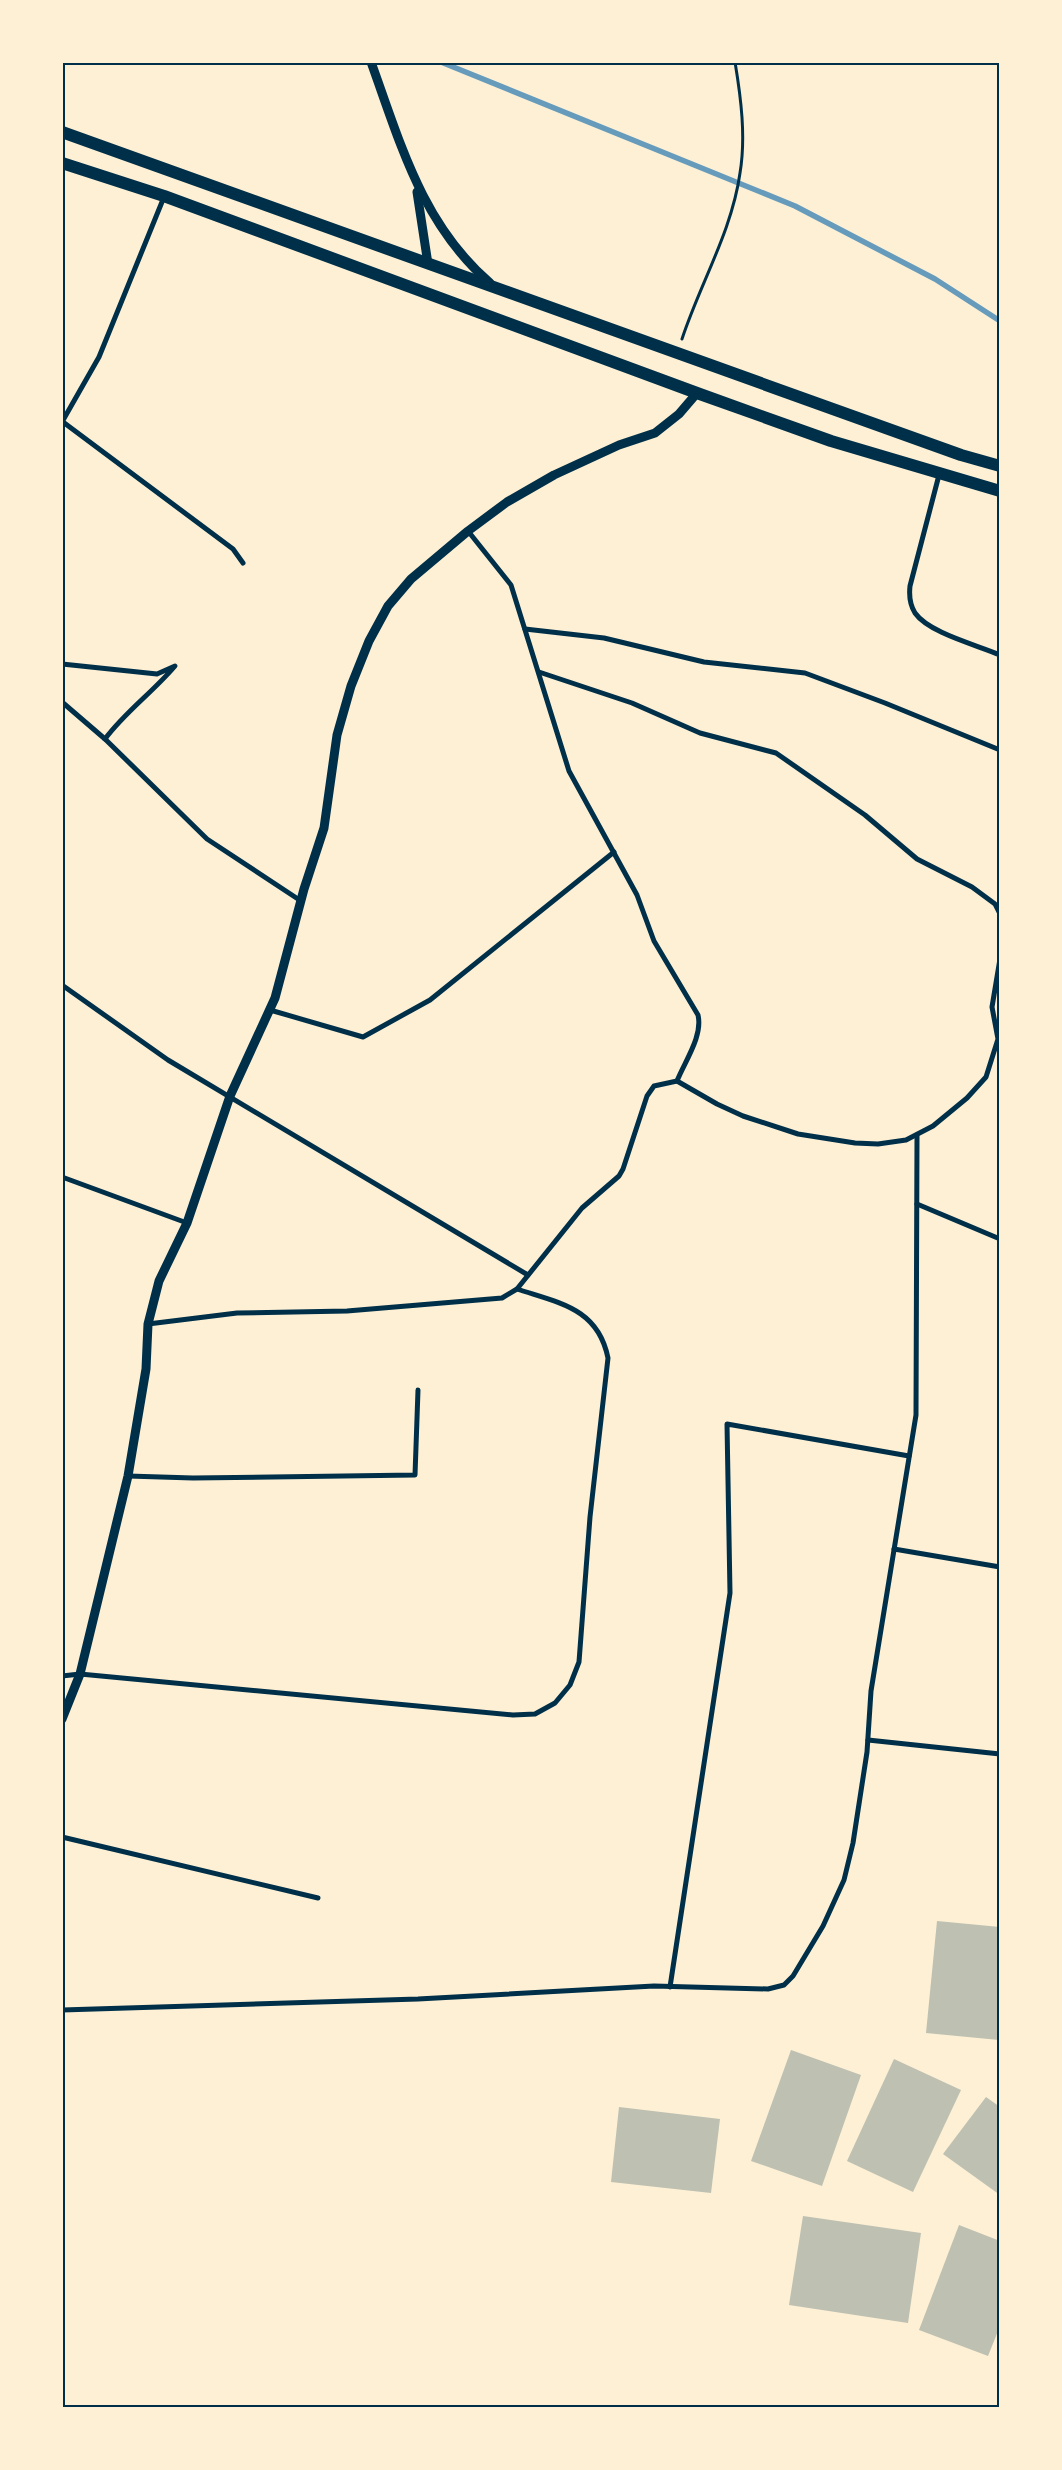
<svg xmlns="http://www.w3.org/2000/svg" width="1062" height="2470" viewBox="0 0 1062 2470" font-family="'Source Serif 4',serif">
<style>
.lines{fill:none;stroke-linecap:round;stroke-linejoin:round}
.stream{stroke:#669bbc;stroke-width:5.5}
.building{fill:#bec0b2}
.path{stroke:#003049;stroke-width:3}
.minor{stroke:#003049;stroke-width:5}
.tertiary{stroke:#003049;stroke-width:9}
.primary{stroke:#003049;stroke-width:12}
.neatline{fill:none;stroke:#003049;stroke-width:2}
</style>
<rect width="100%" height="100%" fill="#fdf0d5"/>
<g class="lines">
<path class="stream" d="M 441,62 L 795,206 L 935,279 L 1000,321"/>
</g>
<g class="building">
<path d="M 937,1921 L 1000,1927 L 999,2040 L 926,2033 Z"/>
<path d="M 791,2050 L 861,2075 L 822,2186 L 751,2161 Z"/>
<path d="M 894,2059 L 961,2090 L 913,2192 L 847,2161 Z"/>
<path d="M 986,2097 L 1000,2107 L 1000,2195 L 943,2154 Z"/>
<path d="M 619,2107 L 720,2119 L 711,2193 L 611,2182 Z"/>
<path d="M 803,2216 L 921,2233 L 908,2323 L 789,2305 Z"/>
<path d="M 959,2225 L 1000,2241 L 1000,2326 L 988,2356 L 919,2330 Z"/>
</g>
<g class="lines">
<path class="path" d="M 682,339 C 700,284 732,231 740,173 C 746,137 741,98 735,62"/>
<g class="minor">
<path d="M 62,422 L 99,357 L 164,197"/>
<path d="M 63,422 L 233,549 L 243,563"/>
<path d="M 939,475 L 910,586 C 909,595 910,605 915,613 C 929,633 977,645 1000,655"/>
<path d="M 468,531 L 511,585 L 569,771 L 637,895 L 654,941 L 698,1015 C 703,1036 685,1061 677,1081 L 717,1104 L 743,1116 L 798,1134 L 855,1143 L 878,1144 L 906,1140 L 933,1126 L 967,1098 L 986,1077 L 998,1039 L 992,1007 L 1000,959"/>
<path d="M 525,629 L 604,638 L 704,662 L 805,673 L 885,703 L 1000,750"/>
<path d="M 62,664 L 157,674 L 175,666 C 153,692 125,712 105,739"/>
<path d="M 539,672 L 632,703 L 700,733 L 776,753 L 865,815 L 917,859 L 972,887 L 995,904 L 1000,914"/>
<path d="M 62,702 L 105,739 L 207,839 L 301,901"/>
<path d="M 62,985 L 168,1060 L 528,1275"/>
<path d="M 270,1010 L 363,1037 L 430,1000 L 614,852"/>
<path d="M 62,1177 L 187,1223"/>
<path d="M 917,1204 L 1000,1239"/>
<path d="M 148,1324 L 237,1313 L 347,1311 L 502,1298 L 517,1289 L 582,1208 L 619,1176 L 623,1169 L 647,1096 L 654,1086 L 677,1081"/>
<path d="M 128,1476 L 193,1478 L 415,1475 L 418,1390"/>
<path d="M 894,1549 L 1000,1567"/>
<path d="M 62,1676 L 80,1674 L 513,1715 L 535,1714 L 555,1703 L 570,1685 L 579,1662 L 590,1517 L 608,1358 C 598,1308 559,1303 517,1289"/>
<path d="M 868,1740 L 1000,1754"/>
<path d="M 62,1837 L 318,1898"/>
<path d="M 670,1987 L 730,1593 L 727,1424 L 909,1456"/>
<path d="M 62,2010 L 418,1999 L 654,1986 L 768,1989 L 784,1985 L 793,1976 L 823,1926 L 844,1880 L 853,1843 L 867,1752 L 871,1691 L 916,1415 L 917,1136"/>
</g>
<g class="tertiary">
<path d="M 371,62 C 401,145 422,224 490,283"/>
<path d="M 417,192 L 428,264"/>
<path d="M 62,1719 L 80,1674 L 128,1476 L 146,1369 L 148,1324 L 159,1281 L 187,1223 L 230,1096 L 275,998 L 304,889 L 324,828 L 337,735 L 351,686 L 369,641 L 388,606 L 411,579 L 468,531 L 507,502 L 554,475 L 619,445 L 655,433 L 679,414 L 697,393"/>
</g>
<g class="primary">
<path d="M 62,132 L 961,455 L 1000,466"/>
<path d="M 62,163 L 164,196 L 697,393 L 831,441 L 1000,491"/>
</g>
</g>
<rect width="1062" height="2470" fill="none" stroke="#fdf0d5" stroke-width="128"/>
<rect x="64" y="64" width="934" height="2342" class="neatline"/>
</svg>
